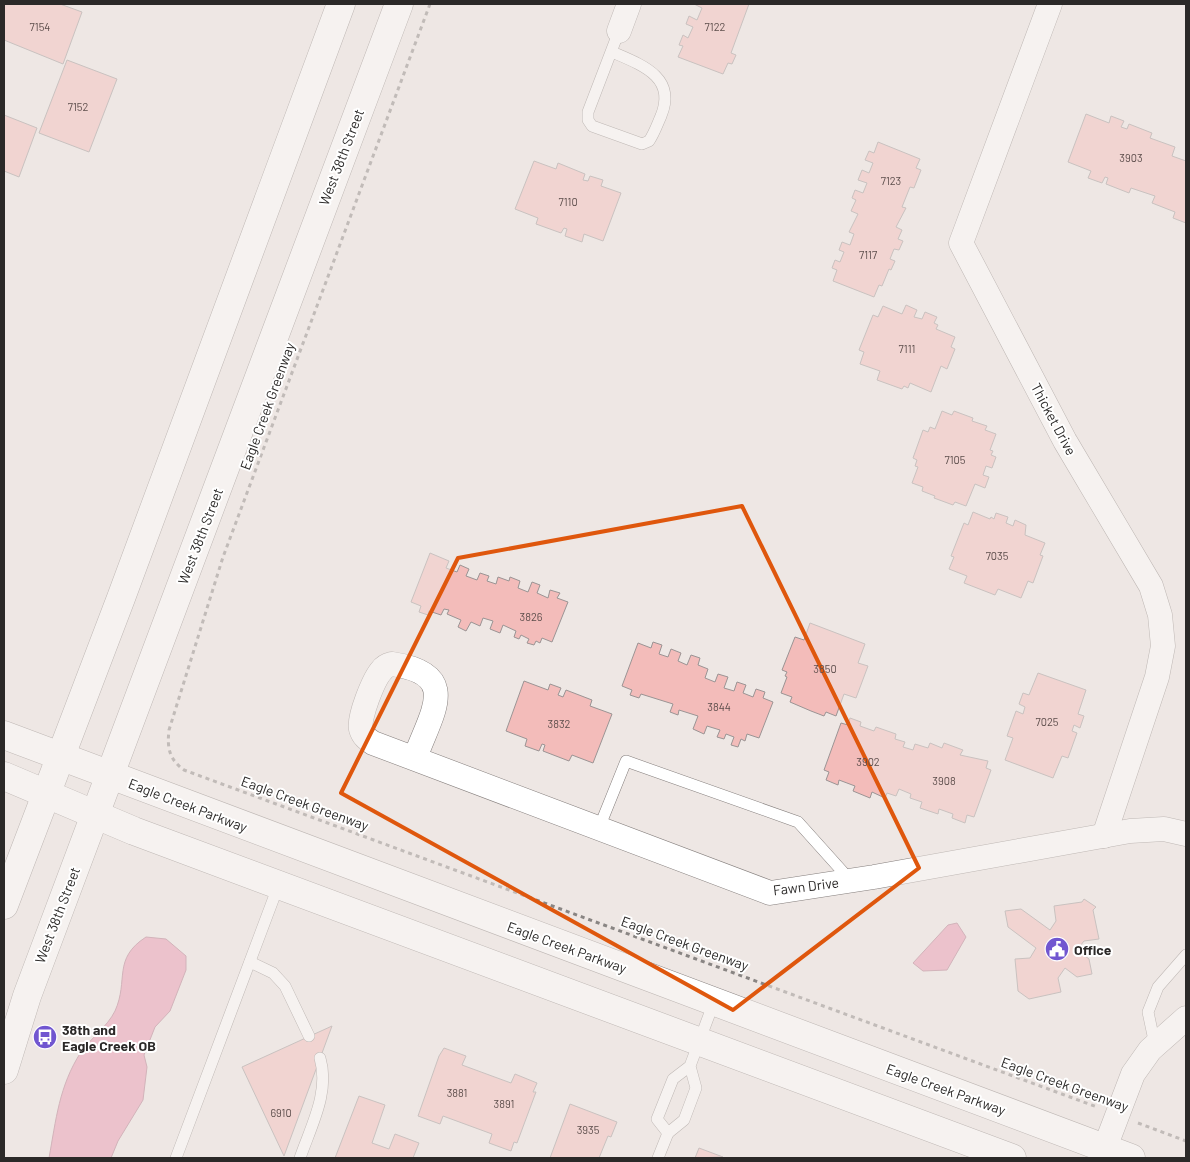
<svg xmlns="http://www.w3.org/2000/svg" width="1190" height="1162" viewBox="0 0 1190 1162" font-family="Barlow,sans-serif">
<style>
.water{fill:#e894b0;stroke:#af7487}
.building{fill:#f3bcba;stroke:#9b9494}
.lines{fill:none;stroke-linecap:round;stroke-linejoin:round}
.lane-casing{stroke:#857f7d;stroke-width:12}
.street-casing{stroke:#857f7d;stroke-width:25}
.secondary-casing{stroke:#857f7d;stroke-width:29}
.path{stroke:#898583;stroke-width:3;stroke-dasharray:4 4;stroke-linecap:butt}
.lane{stroke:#fff;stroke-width:11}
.street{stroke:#fff;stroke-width:24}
.secondary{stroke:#fff;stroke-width:28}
.marked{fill:none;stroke:#df570d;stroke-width:4;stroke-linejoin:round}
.labels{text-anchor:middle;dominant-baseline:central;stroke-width:4;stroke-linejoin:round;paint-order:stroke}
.number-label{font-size:11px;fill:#5d4e4c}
.street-label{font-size:14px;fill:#2b2928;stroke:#fff}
.poi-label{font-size:14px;font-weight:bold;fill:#2b2928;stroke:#fff;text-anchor:start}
</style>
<rect width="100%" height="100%" fill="#eee7e4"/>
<g class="water">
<path d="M 957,923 L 966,937 L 947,970 L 923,971 L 913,963 L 948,925 Z"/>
<path d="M 146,937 L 166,939 L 186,956 L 186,970 L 170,1011 L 155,1027 L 144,1055 L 147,1067 L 143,1100 L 118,1141 L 111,1158 L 49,1158 C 56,1120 59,1086 81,1052 C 91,1038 107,1027 115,1011 C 129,980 112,959 146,937 Z"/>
</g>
<g class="building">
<path d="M 4,4 L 60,4 L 82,12 L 63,64 L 4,40 Z"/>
<path d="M 694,4 L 749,4 L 731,53 L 736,55 L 732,64 L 728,63 L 723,74 L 678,57 L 683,46 L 679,45 L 683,35 L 688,38 L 693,27 L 686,24 L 689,16 L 697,20 L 702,8 Z"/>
<path d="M 67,60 L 117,79 L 89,152 L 39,133 Z"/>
<path d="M 1086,114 L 1109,123 L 1111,116 L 1124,121 L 1121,127 L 1127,129 L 1129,124 L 1152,133 L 1150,138 L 1175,147 L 1172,156 L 1186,161 L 1186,223 L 1173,218 L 1175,212 L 1152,203 L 1155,196 L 1131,188 L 1129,193 L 1106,184 L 1108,178 L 1105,177 L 1102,183 L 1088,178 L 1091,171 L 1068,162 Z"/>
<path d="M 4,115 L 37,128 L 19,177 L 4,171 Z"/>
<path d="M 878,142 L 920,159 L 916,168 L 921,170 L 914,188 L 910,187 L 902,207 L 906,208 L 896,227 L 902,230 L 898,239 L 903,241 L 899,250 L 894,249 L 890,259 L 895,261 L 891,270 L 889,269 L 882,286 L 879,285 L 874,297 L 833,281 L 837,270 L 832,268 L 835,260 L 840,262 L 844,252 L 839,250 L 842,242 L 850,245 L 854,234 L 849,232 L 858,214 L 851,211 L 856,200 L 852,198 L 855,190 L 863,193 L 867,183 L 858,180 L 862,170 L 869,173 L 873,163 L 865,160 L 869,151 L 874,153 Z"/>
<path d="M 534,161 L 556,169 L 558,163 L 585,174 L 583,180 L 588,181 L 590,176 L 603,180 L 601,186 L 621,193 L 603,241 L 584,234 L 582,242 L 565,236 L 567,229 L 564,228 L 561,233 L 536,224 L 538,218 L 515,209 Z"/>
<path d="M 906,305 L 917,310 L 914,317 L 922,319 L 925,312 L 937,317 L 934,323 L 938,325 L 936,329 L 955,337 L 951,347 L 955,349 L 947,369 L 941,366 L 931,392 L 910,383 L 908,388 L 904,386 L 902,389 L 877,380 L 880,371 L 860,364 L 864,352 L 859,350 L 873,315 L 878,317 L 883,306 L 902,314 Z"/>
<path d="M 942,411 L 952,415 L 954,411 L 973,418 L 972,421 L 987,426 L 985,430 L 996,434 L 990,450 L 993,451 L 991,455 L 996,457 L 992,468 L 986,466 L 983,475 L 989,477 L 985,488 L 975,484 L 966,506 L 955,502 L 953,505 L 934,498 L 935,496 L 922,491 L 923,487 L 912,483 L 918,467 L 915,466 L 917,460 L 913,458 L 923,430 L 928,432 L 930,427 L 935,429 Z"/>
<path d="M 973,512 L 990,519 L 991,517 L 994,519 L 996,513 L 1008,517 L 1006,523 L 1013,526 L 1015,520 L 1026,525 L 1025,535 L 1045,543 L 1040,555 L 1043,556 L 1033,583 L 1028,581 L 1021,598 L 998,589 L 995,595 L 964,583 L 967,576 L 949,569 L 954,557 L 951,556 L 964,523 L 968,525 Z"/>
<path d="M 430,553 L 449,561 L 446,568 L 457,572 L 460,565 L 469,569 L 466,576 L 477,580 L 480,573 L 489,576 L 487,581 L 496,584 L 498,577 L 509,581 L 510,577 L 520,581 L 518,588 L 528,592 L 532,582 L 540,585 L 537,593 L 548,598 L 550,590 L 560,593 L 557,598 L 568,602 L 552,642 L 542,638 L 540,643 L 536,641 L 534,645 L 527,643 L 529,639 L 521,635 L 519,639 L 514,637 L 516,631 L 503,625 L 500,633 L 490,629 L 493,621 L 483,618 L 480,626 L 471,622 L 466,631 L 458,627 L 461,620 L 447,614 L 449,610 L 444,609 L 441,615 L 429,611 L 428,615 L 419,612 L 421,606 L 411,602 Z"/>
<path d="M 810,623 L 865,644 L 858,663 L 868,666 L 856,698 L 844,694 L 836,716 L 826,712 L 824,716 L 811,711 L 790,702 L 792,697 L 781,693 L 787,677 L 785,676 L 787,672 L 782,670 L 795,637 L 804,640 Z"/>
<path d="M 653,642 L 662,645 L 659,654 L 668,657 L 671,649 L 681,653 L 678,661 L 687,665 L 691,655 L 700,658 L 698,665 L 708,669 L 705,678 L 715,682 L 718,674 L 728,677 L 724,688 L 734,691 L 737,682 L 746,685 L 743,693 L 753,697 L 756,689 L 765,692 L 763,698 L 773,702 L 759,738 L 747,734 L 745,741 L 741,739 L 738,747 L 731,745 L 734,737 L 726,734 L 724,739 L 717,737 L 720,730 L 707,726 L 704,734 L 693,729 L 698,716 L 679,710 L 678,715 L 670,712 L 673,704 L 641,694 L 639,698 L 630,695 L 632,690 L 622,686 L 638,643 L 651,648 Z"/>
<path d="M 1038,673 L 1086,690 L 1078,714 L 1084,716 L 1080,728 L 1074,725 L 1072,731 L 1077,733 L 1068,758 L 1062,756 L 1053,778 L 1005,760 L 1013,738 L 1007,736 L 1016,711 L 1023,714 L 1025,707 L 1019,704 L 1023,693 L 1029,695 Z"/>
<path d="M 524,681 L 548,690 L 550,684 L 561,688 L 558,695 L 563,697 L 566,690 L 592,700 L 590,706 L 612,714 L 593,763 L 572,755 L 569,761 L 543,751 L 545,745 L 542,744 L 539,751 L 525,746 L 527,739 L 506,731 Z"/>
<path d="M 850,718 L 861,722 L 860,726 L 874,731 L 876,727 L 896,734 L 895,739 L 905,742 L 903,747 L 913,750 L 915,744 L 928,748 L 930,743 L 942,748 L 944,743 L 963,750 L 960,755 L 988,761 L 986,768 L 991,770 L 974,817 L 967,815 L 965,823 L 952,818 L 953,814 L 939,809 L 938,814 L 920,808 L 922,802 L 910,798 L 911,794 L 899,789 L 896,796 L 887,793 L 885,798 L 872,792 L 870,798 L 853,791 L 855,786 L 839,780 L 838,785 L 826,780 L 829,772 L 824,770 L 841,723 L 848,725 Z"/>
<path d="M 1084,899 L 1096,907 L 1093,910 L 1099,939 L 1084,941 L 1077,950 L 1089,959 L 1092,974 L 1077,977 L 1065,968 L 1058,978 L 1061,992 L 1029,999 L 1018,991 L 1015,959 L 1030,958 L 1036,948 L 1008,927 L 1005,911 L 1021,909 L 1050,930 L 1056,921 L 1054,906 L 1082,902 Z"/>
<path d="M 332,1026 L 284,1156 L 242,1067 Z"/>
<path d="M 444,1048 L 466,1056 L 462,1065 L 511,1083 L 515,1074 L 537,1083 L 533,1092 L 536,1092 L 517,1143 L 514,1142 L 511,1151 L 489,1143 L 492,1134 L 443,1116 L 440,1124 L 418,1116 L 439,1056 Z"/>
<path d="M 359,1096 L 385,1105 L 372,1143 L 389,1149 L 395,1134 L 419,1143 L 413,1158 L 335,1158 Z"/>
<path d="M 570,1104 L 617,1122 L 611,1137 L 608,1136 L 599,1158 L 550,1158 Z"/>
<path d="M 699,1148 L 723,1157 L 695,1158 Z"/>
</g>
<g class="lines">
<g class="lane-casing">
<g id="lane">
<path d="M 612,52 C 642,65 677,77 661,116 C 657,125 654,134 649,141 L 642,144 L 592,126 L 588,120 L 588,112 L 619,31"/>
<path d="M 599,828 L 626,761 L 798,822 L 851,881"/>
<path d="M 250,962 L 273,973 L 285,986 L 309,1036"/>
<path d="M 1155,1045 L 1148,1012 L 1158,987 L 1186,955"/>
<path d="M 690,1066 L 696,1088 L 684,1120 L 668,1133 L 657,1119 L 673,1079 L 690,1066 L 714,1002"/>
<path d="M 176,1158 L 279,884"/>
<path d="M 300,1158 C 311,1126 330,1092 320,1058"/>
<path d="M 658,1158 L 668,1133"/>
</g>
</g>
<g class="street-casing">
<g id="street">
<path d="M 1050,4 L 961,243 L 1065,441 L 1151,586 L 1160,615 L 1163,646 L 1157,677 L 1104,836"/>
<path d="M 619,31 L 629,4"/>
<path d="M 415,758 C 431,713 462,674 392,664 C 388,665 384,667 382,670 C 374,678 358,718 361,729 C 363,736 367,739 373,743 L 770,893 L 874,877 L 1130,831 L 1164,829 L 1186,834"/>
<path d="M 1101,1158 L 1133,1074 L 1150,1050 L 1186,1018"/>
</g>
</g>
<g class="secondary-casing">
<g id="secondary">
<path d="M 4,735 L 1131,1158"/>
<path d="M 4,776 L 134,831 L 1012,1158"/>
<path d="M 4,905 L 121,598 L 341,4"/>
<path d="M 4,1070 L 27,996 L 399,4"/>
</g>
</g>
<g class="path">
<path d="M 430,4 L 223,557 L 169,730 C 167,748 169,759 184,770 L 1097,1107"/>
<path d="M 1138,1123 L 1186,1141"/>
</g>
<use href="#lane" class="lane"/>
<use href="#street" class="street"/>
<use href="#secondary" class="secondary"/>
</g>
<path d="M0 0H1190V1162H0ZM 742,506 L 919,868 L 733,1010 L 341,793 L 458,558 Z" fill="#eee7e4" fill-opacity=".55" fill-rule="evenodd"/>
<path class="marked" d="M 742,506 L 919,868 L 733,1010 L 341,793 L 458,558 Z"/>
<defs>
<g id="civic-disc" transform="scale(1.25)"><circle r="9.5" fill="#7156d0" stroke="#fff"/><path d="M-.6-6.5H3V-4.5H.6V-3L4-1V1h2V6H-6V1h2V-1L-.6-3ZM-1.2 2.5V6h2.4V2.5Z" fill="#fff"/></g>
<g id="bus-disc" transform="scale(1.25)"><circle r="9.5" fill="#7156d0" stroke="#fff"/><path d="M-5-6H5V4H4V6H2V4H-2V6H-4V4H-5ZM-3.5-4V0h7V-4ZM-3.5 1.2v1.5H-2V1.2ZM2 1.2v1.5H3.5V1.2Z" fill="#fff"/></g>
</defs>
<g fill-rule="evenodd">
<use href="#civic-disc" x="1057" y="949"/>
<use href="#bus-disc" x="45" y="1037"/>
</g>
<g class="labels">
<g class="number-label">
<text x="40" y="26">7154</text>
<text x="715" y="26">7122</text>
<text x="78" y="106">7152</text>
<text x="1131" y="157">3903</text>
<text x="891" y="180">7123</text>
<text x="568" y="201">7110</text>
<text x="868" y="254">7117</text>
<text x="907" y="348">7111</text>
<text x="955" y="459">7105</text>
<text x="997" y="555">7035</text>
<text x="531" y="616">3826</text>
<text x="825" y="668">3850</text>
<text x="719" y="706">3844</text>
<text x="1047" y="721">7025</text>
<text x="559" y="723">3832</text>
<text x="868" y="761">3902</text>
<text x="944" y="780">3908</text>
<text x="457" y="1092">3881</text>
<text x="504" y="1103">3891</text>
<text x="281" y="1112">6910</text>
<text x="588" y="1129">3935</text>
</g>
<g class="street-label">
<text transform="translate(341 157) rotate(-69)">West 38th Street</text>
<text transform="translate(267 406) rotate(-70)">Eagle Creek Greenway</text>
<text transform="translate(1054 419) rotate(62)">Thicket Drive</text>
<text transform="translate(200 536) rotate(-69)">West 38th Street</text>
<text transform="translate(305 803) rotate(20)">Eagle Creek Greenway</text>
<text transform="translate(188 805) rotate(21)">Eagle Creek Parkway</text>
<text transform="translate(806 886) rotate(-7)">Fawn Drive</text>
<text transform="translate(57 915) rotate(-69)">West 38th Street</text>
<text transform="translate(685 943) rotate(20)">Eagle Creek Greenway</text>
<text transform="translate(567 947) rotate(20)">Eagle Creek Parkway</text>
<text transform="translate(1065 1084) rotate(20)">Eagle Creek Greenway</text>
<text transform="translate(946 1089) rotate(20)">Eagle Creek Parkway</text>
</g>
<g class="poi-label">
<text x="1074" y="949">Office</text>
<text x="62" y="1029">38th and<tspan x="62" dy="16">Eagle Creek OB</tspan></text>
</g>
</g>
<rect width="1190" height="1162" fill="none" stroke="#2b2928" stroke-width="10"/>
</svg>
